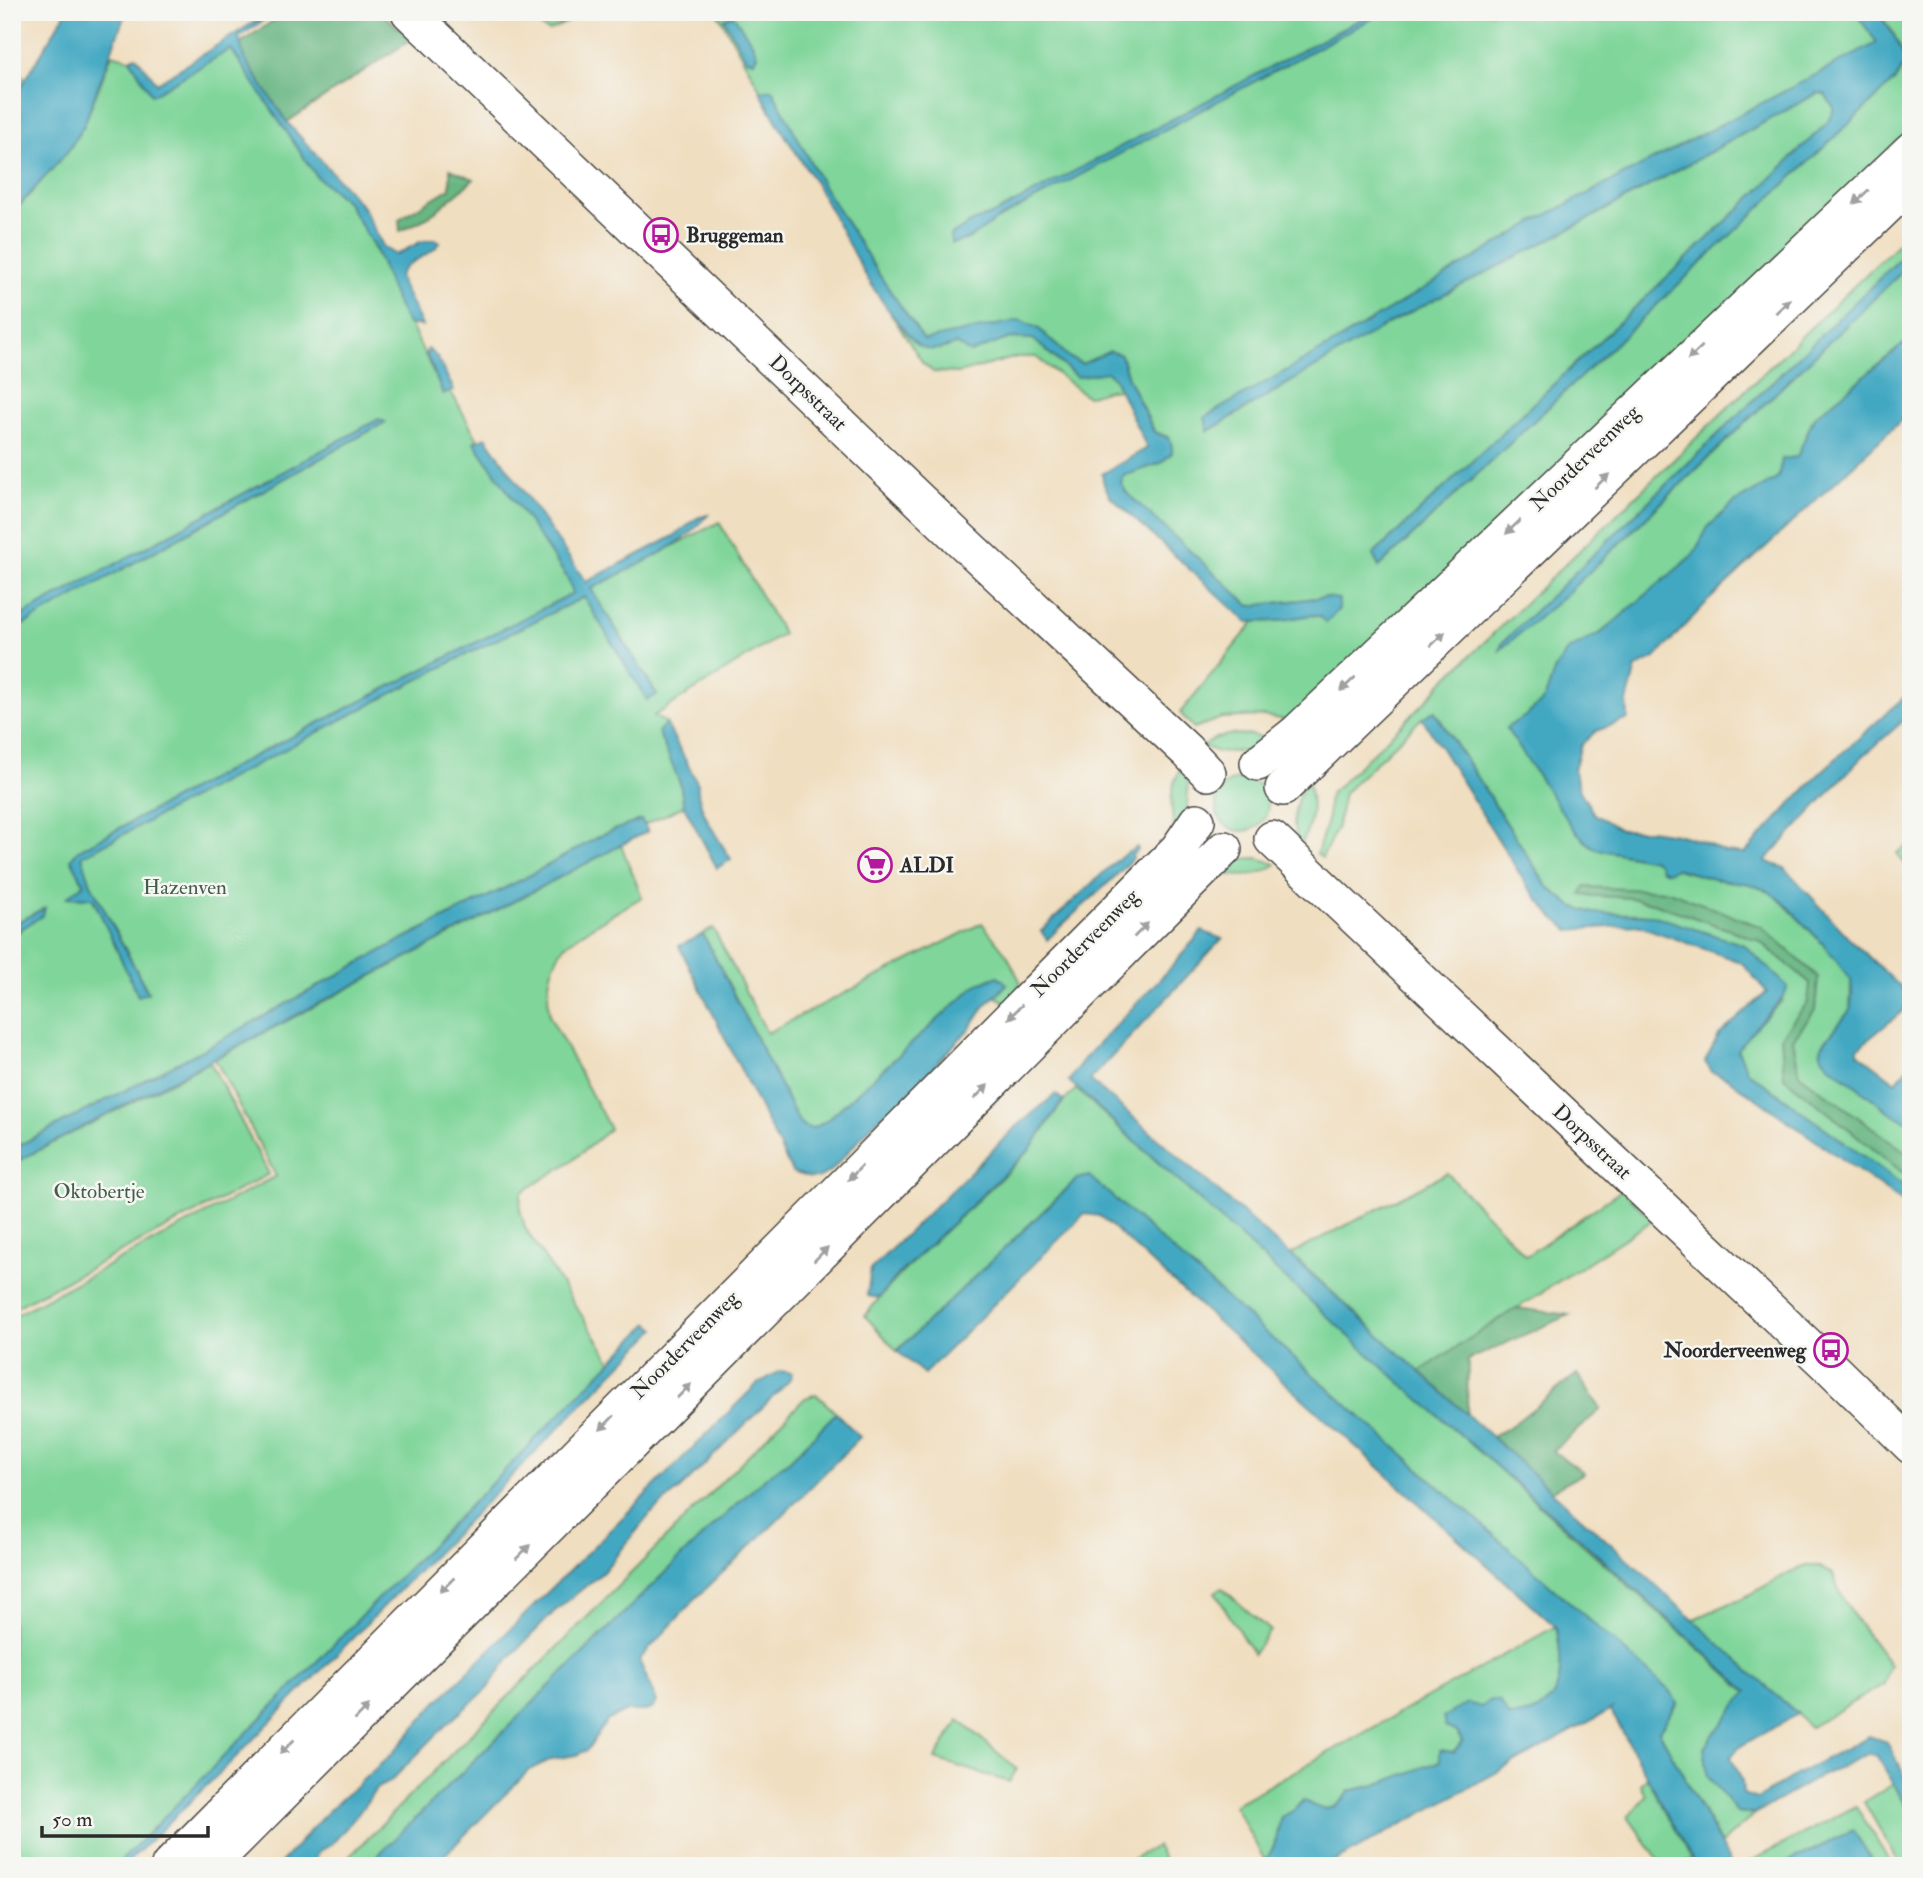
<svg xmlns="http://www.w3.org/2000/svg" width="1923" height="1878" viewBox="0 0 1923 1878" font-family="'IM FELL Double Pica',serif">
<style>
.green{fill:#7fd59a;stroke:#558062;stroke-width:2}
.forest{fill:#67b682;stroke:#497056;stroke-width:2}
.water{fill:#42a8c2;stroke:#366a76;stroke-width:2}
.lines{fill:none;stroke-linecap:round;stroke-linejoin:round}
.secondary-casing{stroke:#494641;stroke-width:38}
.secondary{stroke:#fff;stroke-width:35}
.oneway{fill:#a0a0a0}
.labels{text-anchor:middle;dominant-baseline:central;stroke-width:5;stroke-linejoin:round;paint-order:stroke}
.poi-label{font-size:21px;font-weight:bold;fill:#2b2b2b;stroke:#f6f6f2;text-anchor:start}
.street-label{font-size:21px;fill:#2b2b2b;stroke:#f6f6f2}
.park-label{font-size:21px;fill:#445e4c;stroke:#f6f6f2}
</style>
<rect width="100%" height="100%" fill="#f6f6f2"/>
<filter id="ink" filterUnits="userSpaceOnUse"><feTurbulence type="fractalNoise" baseFrequency=".0143" numOctaves="2"/><feDisplacementMap in="SourceGraphic" scale="14" xChannelSelector="R" yChannelSelector="G"/><feConvolveMatrix kernelMatrix="1 2 1 2 8 2 1 2 1" color-interpolation-filters="sRGB"/></filter>
<filter id="wash" filterUnits="userSpaceOnUse"><feTurbulence type="fractalNoise" baseFrequency=".00686" numOctaves="4" result="noise"/><feDisplacementMap in="SourceGraphic" scale="28" xChannelSelector="R" yChannelSelector="G"/><feGaussianBlur stdDeviation="1.57" result="paint"/><feColorMatrix in="noise" values="0 0 0 0 0 0 0 0 0 0 0 0 0 0 0 0 0 1.4 0 .05"/><feComposite in="paint" operator="in"/></filter>
<g filter="url(#wash)">
<rect width="100%" height="100%" fill="#f0dec0"/>
<g class="green">
<path d="M 529,12 L 587,12 L 549,31 L 544,29 Z"/>
<path d="M 717,12 L 1374,12 L 996,213 L 950,235 L 952,243 L 968,239 L 998,219 L 1384,12 L 1855,12 L 1878,43 L 1537,220 L 1331,345 L 1205,417 L 1209,431 L 1391,322 L 1583,222 L 1818,93 L 1825,94 L 1834,108 L 1830,120 L 1756,193 L 1373,555 L 1379,567 L 1895,80 L 1894,33 L 1877,12 L 1911,12 L 1911,128 L 1298,722 L 1263,716 L 1222,718 L 1194,728 L 1180,713 L 1254,622 L 1277,621 L 1312,615 L 1320,617 L 1325,597 L 1250,606 L 1126,493 L 1121,483 L 1123,476 L 1161,463 L 1169,437 L 1155,432 L 1128,378 L 1121,355 L 1096,358 L 1082,364 L 1070,358 L 1038,328 L 924,340 L 880,276 L 822,184 L 772,90 L 761,91 Z"/>
<path d="M 231,49 L 317,176 L 347,202 L 368,236 L 443,393 L 450,392 L 454,397 L 478,440 L 474,442 L 568,579 L 573,593 L 246,760 L 77,851 L 71,859 L 84,884 L 68,897 L 92,898 L 116,944 L 148,992 L 91,884 L 81,856 L 461,657 L 584,597 L 647,700 L 657,694 L 591,589 L 719,522 L 783,634 L 654,716 L 666,723 L 659,732 L 680,783 L 684,806 L 644,825 L 641,820 L 604,834 L 521,880 L 403,939 L 212,1045 L 12,1149 L 12,935 L 20,931 L 44,908 L 12,925 L 12,631 L 384,423 L 379,419 L 12,621 L 12,214 L 68,151 L 84,125 L 112,54 L 130,59 L 152,95 Z"/>
<path d="M 12,67 L 27,80 L 12,102 Z"/>
<path d="M 1911,231 L 1911,248 L 1502,643 L 1501,649 L 1613,550 L 1911,263 L 1911,338 L 1814,417 L 1797,457 L 1778,478 L 1734,503 L 1693,558 L 1601,633 L 1568,650 L 1555,669 L 1544,700 L 1527,715 L 1506,728 L 1585,841 L 1596,849 L 1654,860 L 1672,868 L 1713,879 L 1750,884 L 1768,891 L 1777,897 L 1823,944 L 1851,980 L 1850,1010 L 1823,1044 C 1818,1053 1822,1057 1828,1064 L 1887,1110 L 1911,1124 L 1911,1191 L 1747,1072 L 1738,1050 L 1747,1034 L 1783,1000 L 1744,945 L 1643,914 L 1593,913 L 1572,906 L 1547,886 L 1435,711 L 1422,718 L 1344,793 L 1337,827 L 1322,858 L 1317,854 L 1328,817 L 1328,802 L 1331,793 L 1422,705 L 1443,682 Z"/>
<path d="M 890,313 L 917,345 L 940,349 L 956,344 L 970,353 L 1010,338 L 1033,339 L 1076,377 L 1107,371 L 1114,378 L 1119,390 C 1107,387 1098,396 1086,396 L 1036,357 L 1017,357 L 959,373 L 933,372 L 923,363 Z"/>
<path d="M 1232,734 L 1252,735 L 1267,739 L 1263,751 L 1218,752 L 1202,746 L 1216,738 Z"/>
<path d="M 1183,766 L 1188,777 L 1187,812 L 1175,833 C 1171,809 1167,787 1183,766 Z"/>
<path d="M 1307,779 C 1315,803 1313,823 1300,846 C 1288,824 1296,799 1307,779 Z"/>
<circle cx="1242" cy="805" r="26"/>
<path d="M 1911,844 L 1911,873 L 1897,853 Z"/>
<path d="M 621,845 L 642,897 C 626,907 571,937 563,948 C 548,969 546,994 550,1017 L 610,1129 L 573,1160 L 521,1193 L 520,1209 L 525,1228 L 612,1362 L 116,1866 L 12,1866 L 12,1317 L 276,1176 L 215,1059 Z"/>
<path d="M 1258,858 L 1276,864 C 1259,877 1241,877 1221,874 L 1230,859 Z"/>
<path d="M 982,923 L 1007,955 L 1021,983 L 1007,1003 L 996,997 L 1007,984 L 976,985 L 826,1121 C 815,1128 809,1132 799,1122 L 703,934 L 713,928 L 767,1033 Z"/>
<path d="M 210,1062 L 269,1174 L 12,1309 L 12,1164 Z"/>
<path d="M 1076,1089 L 1747,1692 L 1704,1747 L 1737,1812 L 1755,1814 L 1721,1844 L 1659,1731 L 1677,1705 L 1089,1176 L 1077,1179 L 897,1351 L 865,1316 C 912,1254 974,1208 1027,1152 C 1045,1132 1055,1107 1076,1089 Z"/>
<path d="M 1447,1173 L 1526,1256 L 1622,1190 L 1653,1220 L 1419,1372 L 1291,1254 Z"/>
<path d="M 816,1394 L 836,1413 L 790,1460 L 766,1477 L 691,1547 L 367,1866 L 340,1866 L 805,1398 Z"/>
<path d="M 1807,1566 L 1818,1566 L 1833,1574 C 1843,1608 1870,1637 1890,1665 L 1884,1684 L 1809,1728 L 1798,1714 L 1732,1658 L 1692,1620 L 1749,1595 L 1790,1572 Z"/>
<path d="M 1222,1588 L 1270,1631 L 1253,1654 L 1215,1592 Z"/>
<path d="M 1556,1626 C 1565,1670 1565,1716 1509,1716 L 1499,1701 L 1457,1732 L 1463,1741 C 1441,1769 1384,1784 1350,1791 C 1335,1810 1325,1815 1303,1800 L 1293,1811 L 1281,1817 L 1277,1842 L 1265,1861 L 1234,1805 Z"/>
<path d="M 959,1720 L 1017,1769 L 1009,1782 L 935,1759 Z"/>
<path d="M 1647,1777 L 1692,1859 L 1678,1866 L 1661,1863 L 1628,1817 L 1646,1796 L 1641,1784 Z"/>
<path d="M 1894,1784 L 1911,1813 L 1911,1866 L 1901,1866 L 1864,1802 Z"/>
<path d="M 1856,1806 L 1892,1866 L 1876,1866 L 1853,1830 L 1782,1866 L 1742,1866 Z"/>
<path d="M 1156,1846 L 1168,1866 L 1120,1866 Z"/>
</g>
<g class="forest">
<path d="M 286,12 L 380,12 L 412,39 L 287,122 L 244,58 L 239,44 Z"/>
<path d="M 450,169 L 474,179 L 429,217 L 400,231 L 399,219 L 450,188 Z"/>
<path d="M 1585,887 L 1669,891 L 1762,927 L 1818,977 L 1815,1010 L 1793,1039 L 1799,1074 L 1911,1156 L 1911,1174 L 1902,1172 L 1784,1077 L 1781,1036 L 1808,1002 L 1810,983 L 1758,940 L 1656,904 L 1631,898 L 1581,895 Z"/>
<path d="M 1516,1308 L 1569,1315 L 1468,1360 L 1467,1415 L 1419,1372 Z"/>
<path d="M 1577,1374 L 1601,1409 L 1553,1451 L 1584,1473 L 1551,1491 L 1492,1437 L 1515,1423 Z"/>
</g>
<g class="water">
<path d="M 66,12 L 126,12 L 84,125 L 68,151 L 12,214 L 12,102 Z"/>
<path d="M 270,12 L 276,12 L 239,37 L 244,58 L 287,122 L 363,207 L 383,246 L 396,255 L 420,242 L 435,239 L 440,242 C 433,256 411,257 399,275 C 404,293 415,308 422,326 L 408,324 L 396,302 L 375,248 L 347,202 L 317,177 L 231,49 L 152,95 L 130,59 L 136,56 L 157,83 Z"/>
<path d="M 1374,12 L 1384,12 L 998,219 L 968,239 L 952,244 L 950,236 L 970,223 L 996,213 Z"/>
<path d="M 1855,12 L 1877,12 C 1890,29 1901,43 1905,64 L 1895,80 L 1379,567 L 1373,555 L 1756,193 L 1830,120 L 1834,108 L 1825,94 L 1817,93 L 1583,222 L 1391,322 L 1208,431 L 1205,417 L 1331,345 L 1537,220 L 1877,43 Z"/>
<path d="M 733,15 L 753,44 L 757,55 L 754,61 L 746,59 L 724,19 Z"/>
<path d="M 772,89 L 822,184 L 880,276 L 924,340 L 1020,320 L 1038,328 L 1070,358 L 1082,364 L 1110,351 L 1121,355 L 1128,378 L 1154,432 C 1167,437 1173,438 1172,453 L 1161,463 L 1123,476 L 1121,483 L 1127,493 L 1250,606 L 1325,597 L 1339,599 L 1339,609 L 1326,623 L 1320,617 L 1312,615 L 1277,621 L 1247,622 L 1111,497 L 1104,485 L 1102,474 L 1147,448 L 1114,378 L 1107,372 L 1077,377 L 1033,339 L 1010,338 L 970,353 L 956,344 C 945,348 931,353 920,346 C 913,342 907,333 902,327 C 865,284 844,233 816,184 C 797,153 776,124 760,91 Z"/>
<path d="M 1911,248 L 1911,263 L 1559,601 L 1500,650 L 1502,643 Z"/>
<path d="M 1911,338 L 1911,411 L 1708,601 L 1655,658 L 1636,668 L 1627,702 L 1628,719 L 1596,731 L 1581,745 L 1574,770 L 1580,791 L 1594,814 L 1621,830 L 1649,830 L 1676,834 L 1701,841 L 1725,852 L 1744,854 L 1820,773 L 1911,691 L 1911,714 L 1861,758 L 1765,861 L 1785,868 L 1850,939 L 1911,997 L 1911,1004 L 1858,1048 L 1858,1053 L 1896,1082 L 1911,1064 L 1909,1090 L 1911,1091 L 1911,1124 L 1887,1110 L 1828,1064 C 1822,1057 1818,1053 1823,1044 L 1850,1010 L 1852,994 L 1851,980 L 1823,944 L 1785,904 L 1768,891 L 1750,884 L 1713,879 L 1675,868 L 1668,872 L 1661,870 L 1659,864 L 1654,860 L 1596,849 L 1585,841 L 1572,827 L 1506,728 L 1527,715 L 1544,700 L 1555,669 L 1568,650 L 1601,633 L 1693,555 L 1708,527 L 1734,503 L 1778,478 L 1782,459 L 1797,457 L 1814,417 Z"/>
<path d="M 428,349 L 437,357 L 454,390 L 443,394 L 426,353 Z"/>
<path d="M 379,419 L 385,422 L 12,631 L 12,621 Z"/>
<path d="M 486,437 L 586,582 L 676,535 L 697,518 L 708,515 C 680,550 629,568 591,589 L 657,695 L 647,700 L 584,597 L 461,657 L 82,856 L 91,884 L 148,993 L 138,996 L 93,898 L 67,897 L 84,884 L 71,859 L 77,851 L 246,760 L 573,593 L 568,579 L 474,442 Z"/>
<path d="M 1434,711 L 1547,886 L 1572,906 L 1593,913 L 1652,915 L 1744,945 L 1788,987 C 1778,1010 1753,1024 1738,1050 L 1747,1071 L 1911,1191 L 1911,1208 L 1727,1078 L 1712,1072 L 1705,1062 L 1719,1035 L 1767,992 L 1741,962 L 1637,925 L 1569,930 L 1553,917 L 1528,887 L 1422,718 Z"/>
<path d="M 666,723 L 698,784 C 695,806 719,840 731,859 L 717,868 L 684,806 L 680,783 L 658,732 Z"/>
<path d="M 641,820 L 648,831 L 12,1164 L 12,1149 L 212,1045 L 403,939 L 521,880 L 604,834 Z"/>
<path d="M 1137,847 L 1138,850 L 1132,855 L 1133,858 C 1106,888 1075,911 1047,940 L 1041,931 L 1118,859 Z"/>
<path d="M 45,908 L 43,915 L 12,935 L 12,925 Z"/>
<path d="M 1202,931 L 1222,939 L 1090,1080 C 1275,1238 1453,1403 1634,1565 C 1689,1615 1741,1666 1798,1714 L 1739,1747 L 1731,1757 L 1742,1781 L 1743,1794 L 1757,1799 L 1795,1775 L 1869,1736 L 1887,1742 L 1911,1788 L 1911,1813 L 1877,1756 L 1869,1753 L 1821,1776 L 1755,1814 L 1737,1812 L 1708,1777 L 1704,1747 L 1747,1691 L 1580,1539 L 1386,1370 L 1069,1081 L 1082,1061 L 1173,965 Z"/>
<path d="M 703,934 L 799,1122 C 809,1132 815,1128 826,1121 L 976,985 L 998,976 L 1007,984 L 984,1007 L 969,1029 L 905,1097 L 874,1123 L 831,1171 L 818,1178 L 810,1178 L 792,1172 L 679,946 Z"/>
<path d="M 1056,1094 L 1063,1100 L 1029,1150 L 898,1275 L 879,1298 L 867,1296 L 871,1269 L 1015,1128 Z"/>
<path d="M 1089,1176 L 1672,1693 L 1677,1704 L 1659,1731 L 1732,1866 L 1696,1866 L 1611,1711 L 1612,1709 L 1326,1866 L 1257,1866 C 1276,1854 1276,1837 1281,1817 L 1293,1811 L 1304,1800 C 1325,1815 1335,1810 1350,1791 L 1376,1785 L 1440,1761 L 1440,1750 L 1454,1752 L 1463,1741 L 1457,1732 L 1445,1727 L 1443,1717 L 1468,1703 L 1481,1707 L 1491,1700 L 1499,1701 L 1509,1716 C 1565,1716 1565,1670 1556,1627 L 1100,1216 L 1084,1214 L 924,1374 L 897,1351 L 1077,1179 Z"/>
<path d="M 649,1323 L 656,1329 L 231,1762 L 124,1866 L 116,1866 Z"/>
<path d="M 780,1371 L 792,1373 L 789,1381 L 680,1489 L 651,1513 L 603,1572 L 554,1612 L 510,1657 L 487,1689 L 446,1725 L 391,1781 L 377,1788 L 358,1814 L 332,1844 L 319,1852 L 310,1866 L 278,1866 L 329,1810 L 392,1754 L 434,1705 L 757,1384 Z"/>
<path d="M 836,1413 L 860,1437 L 779,1519 L 695,1599 L 639,1660 L 657,1702 L 652,1709 L 645,1711 L 627,1711 L 608,1720 L 587,1750 L 576,1755 L 552,1759 L 529,1770 L 434,1866 L 367,1866 L 691,1547 L 766,1477 L 790,1460 Z"/>
<path d="M 1853,1830 L 1876,1866 L 1782,1866 Z"/>
</g>
</g>
<g filter="url(#ink)">
<g class="lines">
<g class="secondary-casing">
<g id="secondary">
<path d="M 409,12 L 962,541 L 1187,751 L 1208,773"/>
<path d="M 1258,763 L 1296,733 L 1911,150"/>
<path d="M 1283,788 L 1911,183"/>
<path d="M 1272,839 L 1824,1361 L 1911,1446"/>
<path d="M 169,1866 L 1178,849 L 1197,821"/>
<path d="M 210,1866 L 1224,849"/>
</g>
</g>
<use href="#secondary" class="secondary"/>
</g>
<defs><path id="oneway-solid" d="M-6-.8H1V-3.2L6.5 0L1 3.2V.8H-6Z" transform="scale(1.75)"/></defs>
<g class="oneway">
<use href="#oneway-solid" transform="translate(1861 197) rotate(137)"/>
<use href="#oneway-solid" transform="translate(1783 306) rotate(-44)"/>
<use href="#oneway-solid" transform="translate(1695 353) rotate(137)"/>
<use href="#oneway-solid" transform="translate(1602 481) rotate(-44)"/>
<use href="#oneway-solid" transform="translate(1513 527) rotate(136)"/>
<use href="#oneway-solid" transform="translate(1438 639) rotate(-44)"/>
<use href="#oneway-solid" transform="translate(1348 684) rotate(136)"/>
<use href="#oneway-solid" transform="translate(1141 930) rotate(-45)"/>
<use href="#oneway-solid" transform="translate(1015 1012) rotate(135)"/>
<use href="#oneway-solid" transform="translate(981 1092) rotate(-45)"/>
<use href="#oneway-solid" transform="translate(855 1173) rotate(134)"/>
<use href="#oneway-solid" transform="translate(821 1254) rotate(-45)"/>
<use href="#oneway-solid" transform="translate(684 1391) rotate(-45)"/>
<use href="#oneway-solid" transform="translate(607 1423) rotate(135)"/>
<use href="#oneway-solid" transform="translate(523 1552) rotate(-45)"/>
<use href="#oneway-solid" transform="translate(447 1585) rotate(135)"/>
<use href="#oneway-solid" transform="translate(362 1713) rotate(-45)"/>
<use href="#oneway-solid" transform="translate(287 1747) rotate(135)"/>
</g>
</g>
<defs>
<g id="bus-ring" transform="scale(1.75)"><circle r="9.5" fill="#f6f6f2" stroke="#b5179e" stroke-width="1.5"/><path d="M-5-6H5V4H4V6H2V4H-2V6H-4V4H-5ZM-3.5-4V0h7V-4ZM-3.5 1.2v1.5H-2V1.2ZM2 1.2v1.5H3.5V1.2Z" fill="#b5179e"/></g>
<g id="supermarket-ring" transform="scale(1.75)"><circle r="9.5" fill="#f6f6f2" stroke="#b5179e" stroke-width="1.5"/><path d="M-6-5.5h2.5l.6 2H6L4.5 2H-2.5L-4.4-4H-6ZM-1.5 3.2a1.3 1.3 0 1 0 .1 0ZM3 3.2a1.3 1.3 0 1 0 .1 0Z" fill="#b5179e"/></g>
</defs>
<g fill-rule="evenodd">
<use href="#bus-ring" x="661" y="235"/>
<use href="#supermarket-ring" x="875" y="865"/>
<use href="#bus-ring" x="1831" y="1350"/>
</g>
<g class="labels">
<g class="poi-label">
<text x="686" y="235">Bruggeman</text>
<text x="900" y="865">ALDI</text>
<text x="1806" y="1350" text-anchor="end">Noorderveenweg</text>
</g>
<g class="street-label">
<text transform="translate(808 393) rotate(44)">Dorpsstraat</text>
<text transform="translate(1585 458) rotate(-44)">Noorderveenweg</text>
<text transform="translate(1085 943) rotate(-45)">Noorderveenweg</text>
<text transform="translate(1592 1142) rotate(43)">Dorpsstraat</text>
<text transform="translate(685 1345) rotate(-45)">Noorderveenweg</text>
</g>
<g class="park-label">
<text x="185" y="887">Hazenven</text>
<text x="99" y="1191">Oktobertje</text>
</g>
</g>
<rect width="1923" height="1878" fill="none" stroke="#f6f6f2" stroke-width="42"/>
<path d="M42 1826v10h166v-10" fill="none" stroke="#2b2b2b" stroke-width="3.5"/>
<text x="52" y="1826" font-size="21" fill="#2b2b2b" stroke="#f6f6f2" stroke-width="5" paint-order="stroke">50 m</text>
</svg>
